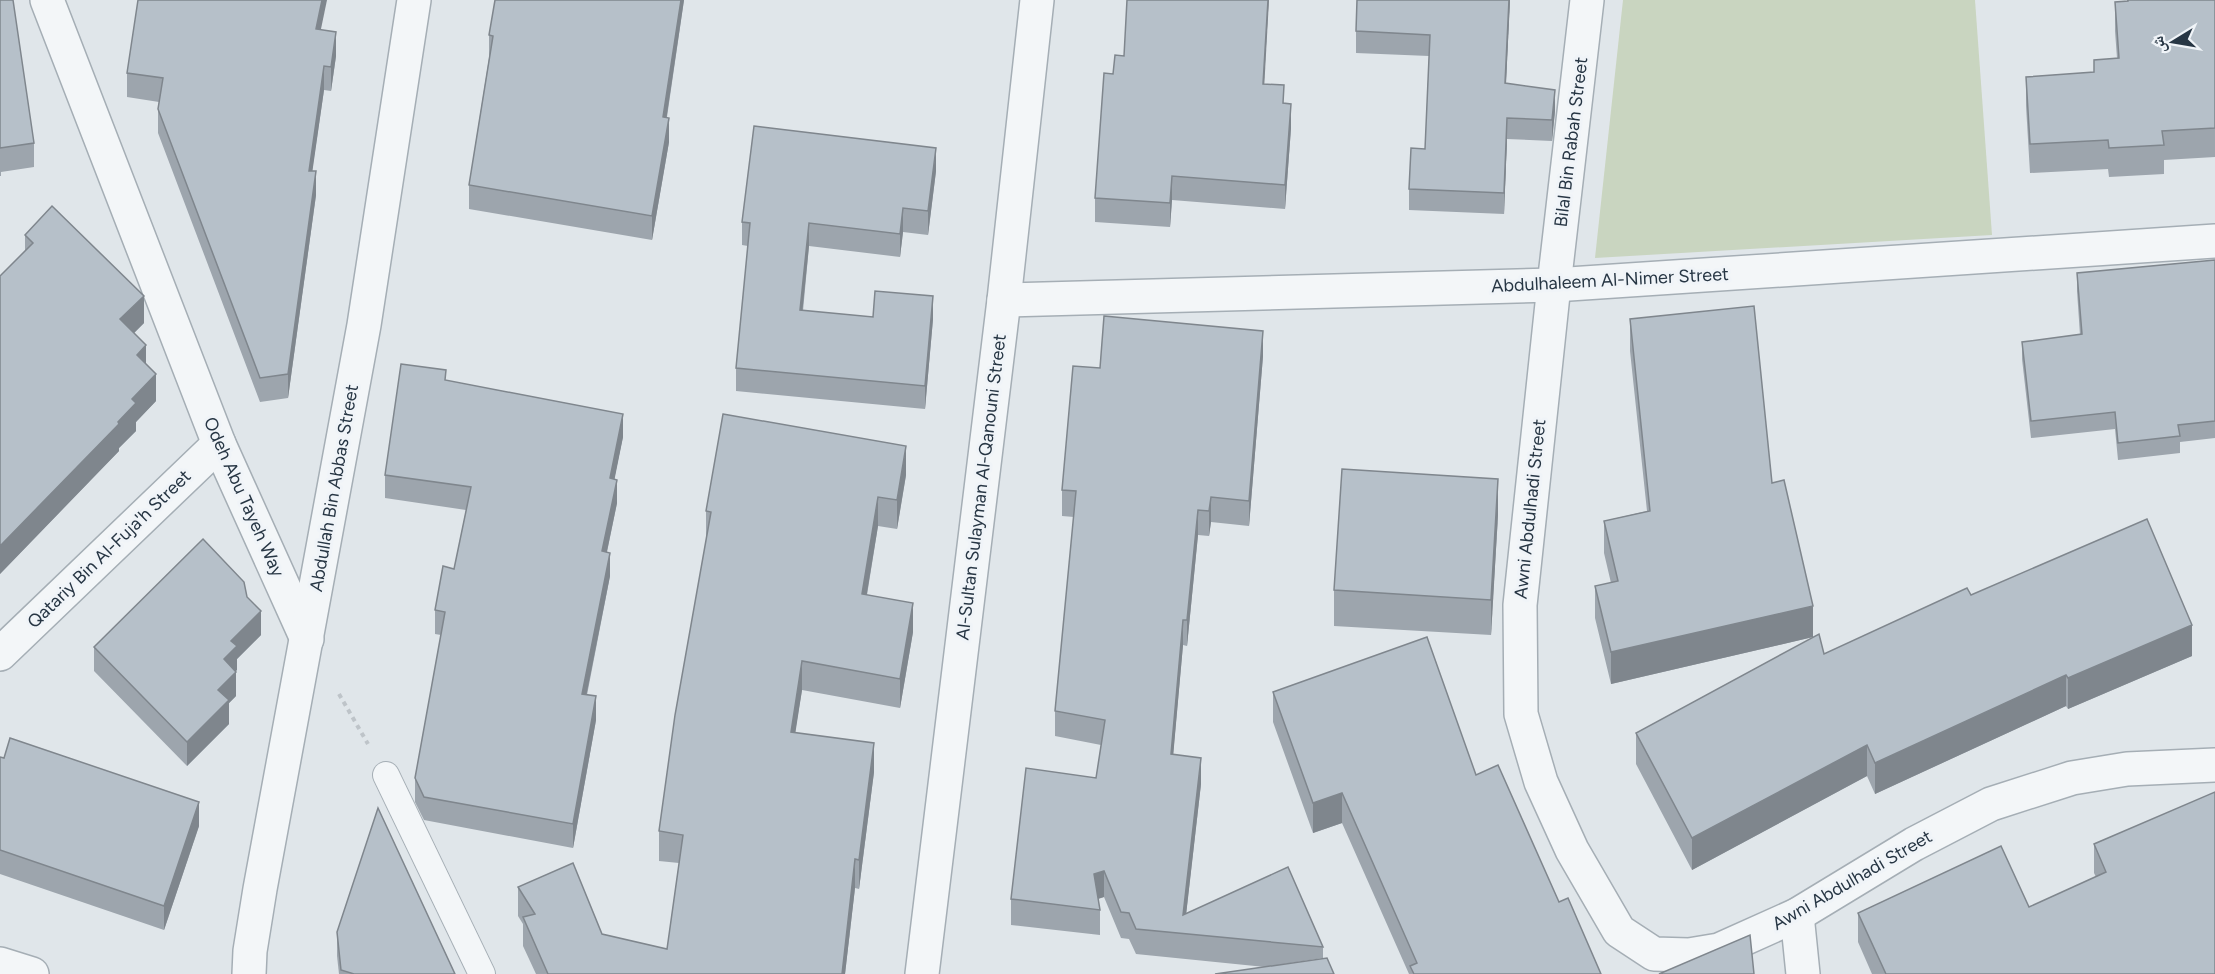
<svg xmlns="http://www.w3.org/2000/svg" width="2215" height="974" viewBox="0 0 2215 974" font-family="Figtree,'Noto Naskh Arabic',sans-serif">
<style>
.green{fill:#c9d5c0}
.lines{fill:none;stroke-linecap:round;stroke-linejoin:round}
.lane-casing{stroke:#a5aeb5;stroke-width:28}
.street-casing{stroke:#a5aeb5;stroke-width:36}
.path{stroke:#bec4c9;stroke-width:4;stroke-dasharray:4.5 4.5;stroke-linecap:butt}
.lane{stroke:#f3f6f8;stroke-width:26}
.street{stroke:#f3f6f8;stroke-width:33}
.wall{fill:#9da5ad}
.shaded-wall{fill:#7f868d}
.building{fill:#b6c0c9;stroke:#7f868d;stroke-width:1.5}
.labels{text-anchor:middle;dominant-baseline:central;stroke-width:6;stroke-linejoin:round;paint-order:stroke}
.street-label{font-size:18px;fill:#273644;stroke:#f0f4f8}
</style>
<rect width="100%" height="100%" fill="#e0e6ea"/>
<path class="green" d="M 1623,0 L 1975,0 L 1992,235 L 1595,258 Z"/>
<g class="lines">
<g class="lane-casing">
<path id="lane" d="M 386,775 L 482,974"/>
</g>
<g class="street-casing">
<g id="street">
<path d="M 47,0 L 219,444 L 307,639"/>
<path d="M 1587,0 L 1554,285 L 1520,605 L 1521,714 L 1541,782 L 1572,850 L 1619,931 L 1654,954 L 1689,955 L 1719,950 L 1797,915 L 1914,844 L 1991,804 L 2072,778 L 2127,769 L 2215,765"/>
<path d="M 1004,300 L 1554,285 L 2215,241"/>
<path d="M 0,654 L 219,444"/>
<path d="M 1797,915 L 1803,974"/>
<path d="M 0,964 L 32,974"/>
<path d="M 249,974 L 250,951 L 260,889 L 364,325 L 414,0"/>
<path d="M 922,974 L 1004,300 L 1037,0"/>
</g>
</g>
<path class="path" d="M 339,694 L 368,744"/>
<use href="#lane" class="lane"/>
<use href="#street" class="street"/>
</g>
<g class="wall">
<path d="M 0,0 L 34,143 L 34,167 L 1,172 L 1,176 L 0,176 Z"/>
<path d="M 495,0 L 684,0 L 667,117 L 669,142 L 652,240 L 469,209 L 469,185 L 489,58 L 489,35 Z"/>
<path d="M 1510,0 L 1506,83 L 1555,111 L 1552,141 L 1507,139 L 1504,214 L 1409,210 L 1409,189 L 1425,149 L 1429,56 L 1356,53 L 1356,31 Z"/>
<path d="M 2127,0 L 2215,0 L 2215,157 L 2164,160 L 2164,174 L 2109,177 L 2108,169 L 2030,173 L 2026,106 L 2026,77 L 2094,72 L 2117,58 L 2115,31 L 2115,2 L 2127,1 Z"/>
<path d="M 321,29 L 336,56 L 331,91 L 324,90 L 312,171 L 316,195 L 288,398 L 260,402 L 158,133 L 158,109 L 159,102 L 127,97 L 127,73 Z"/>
<path d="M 1264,84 L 1284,103 L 1291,128 L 1285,209 L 1172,200 L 1170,227 L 1095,222 L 1095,198 Z"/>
<path d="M 936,171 L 928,235 L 903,232 L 900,257 L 809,246 L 803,311 L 873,317 L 933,319 L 925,409 L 736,391 L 736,368 L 748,246 L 742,245 L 742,222 Z"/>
<path d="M 25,235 L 144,323 L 134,333 L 146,364 L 156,401 L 136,422 L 136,431 L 119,448 L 119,451 L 0,574 L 0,276 L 25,251 Z"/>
<path d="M 2215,260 L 2215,438 L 2180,442 L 2180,453 L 2118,460 L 2115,429 L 2031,438 L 2022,359 L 2022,342 L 2080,335 L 2077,291 L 2077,273 Z"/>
<path d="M 1630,319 L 1772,483 L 1813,637 L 1611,684 L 1595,618 L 1595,586 L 1611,583 L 1604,553 L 1604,521 L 1647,511 L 1630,351 Z"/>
<path d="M 1263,356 L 1249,526 L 1211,522 L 1209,536 L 1198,535 L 1187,646 L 1183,645 L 1173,755 L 1201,784 L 1186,914 L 1323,947 L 1323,958 L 1265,967 L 1136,954 L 1129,939 L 1121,938 L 1104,897 L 1098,899 L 1100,910 L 1100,935 L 1011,925 L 1011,899 L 1096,778 L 1101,745 L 1055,736 L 1055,711 L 1074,517 L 1062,516 L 1062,490 L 1100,368 Z"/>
<path d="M 446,380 L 623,437 L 614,479 L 617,503 L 607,552 L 610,576 L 587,695 L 596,720 L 573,848 L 424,820 L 415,802 L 415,778 L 441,635 L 435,634 L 435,610 L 454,569 L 466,510 L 385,498 L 385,475 Z"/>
<path d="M 906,475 L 897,529 L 878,526 L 867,595 L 913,632 L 900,708 L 802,690 L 795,732 L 874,772 L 859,889 L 855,888 L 845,974 L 536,974 L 523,946 L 523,924 L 518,916 L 518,887 L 602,934 L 667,949 L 679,863 L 659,861 L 659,831 L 706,540 L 706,511 Z"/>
<path d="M 1498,515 L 1491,635 L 1334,626 L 1334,590 Z"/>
<path d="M 1971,595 L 2192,656 L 2068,709 L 2066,706 L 1875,794 L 1867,776 L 1692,870 L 1636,764 L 1636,733 L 1824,654 Z"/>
<path d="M 247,597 L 261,635 L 237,659 L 237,670 L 235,671 L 236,696 L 229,703 L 229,724 L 187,766 L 94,671 L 94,647 Z"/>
<path d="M 1273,692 L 1476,775 L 1559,902 L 1601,974 L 1409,974 L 1342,823 L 1313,833 L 1273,722 Z"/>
<path d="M 0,757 L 199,826 L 164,930 L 0,874 Z"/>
<path d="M 2094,844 L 2215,974 L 1872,974 L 1858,942 L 1858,913 L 2029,907 L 2096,877 L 2094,873 Z"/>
<path d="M 337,932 L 455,974 L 339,974 L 337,956 Z"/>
</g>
<g class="shaded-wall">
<path d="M 322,0 L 327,0 L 316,53 L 316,29 Z"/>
<path d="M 681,0 L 684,0 L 663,141 L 663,117 Z"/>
<path d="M 1268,0 L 1269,0 L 1263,108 L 1263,84 Z"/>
<path d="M 1509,0 L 1510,0 L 1505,104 L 1505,83 Z"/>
<path d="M 336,32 L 336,56 L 331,91 L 331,67 Z"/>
<path d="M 324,66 L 324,90 L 309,195 L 309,171 Z"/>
<path d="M 1555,90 L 1555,111 L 1552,141 L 1552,120 Z"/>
<path d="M 1291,104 L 1291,128 L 1285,209 L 1285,185 Z"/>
<path d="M 669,118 L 669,142 L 652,240 L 652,216 Z"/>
<path d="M 1507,118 L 1507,139 L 1504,214 L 1504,193 Z"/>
<path d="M 936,148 L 936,171 L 928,235 L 928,211 Z"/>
<path d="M 316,171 L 316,195 L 288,398 L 288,374 Z"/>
<path d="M 1172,176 L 1172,200 L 1170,227 L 1170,203 Z"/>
<path d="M 903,208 L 903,232 L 900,257 L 900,234 Z"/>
<path d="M 809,223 L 809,246 L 800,334 L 800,310 Z"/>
<path d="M 144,296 L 144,323 L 120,347 L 120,319 Z"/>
<path d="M 933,296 L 933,319 L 925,409 L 925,386 Z"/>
<path d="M 1263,331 L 1263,356 L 1249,526 L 1249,501 Z"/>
<path d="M 146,345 L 146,373 L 137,355 Z"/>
<path d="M 156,374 L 156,401 L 136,422 L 136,431 L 119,448 L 119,451 L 0,574 L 0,546 L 118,422 L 132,399 Z"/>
<path d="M 623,414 L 623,437 L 610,502 L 610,478 Z"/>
<path d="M 906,446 L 906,475 L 897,529 L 897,500 Z"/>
<path d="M 1498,479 L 1498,515 L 1491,635 L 1491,600 Z"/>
<path d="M 617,480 L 617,503 L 602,575 L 602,551 Z"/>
<path d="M 878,497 L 878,526 L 862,623 L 862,594 Z"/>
<path d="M 1211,497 L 1211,522 L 1209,536 L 1209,511 Z"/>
<path d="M 1198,510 L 1198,535 L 1187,646 L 1187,620 Z"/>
<path d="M 610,553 L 610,576 L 582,717 L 582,694 Z"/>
<path d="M 913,603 L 913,632 L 900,708 L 900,679 Z"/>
<path d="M 1813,606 L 1813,637 L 1611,684 L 1611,652 Z"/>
<path d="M 261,611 L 261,635 L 237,659 L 237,670 L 224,683 L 224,659 L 231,641 Z"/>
<path d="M 1183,620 L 1183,645 L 1171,780 L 1171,754 Z"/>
<path d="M 2192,625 L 2192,656 L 2068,709 L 2068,678 Z"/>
<path d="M 802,661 L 802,690 L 791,761 L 791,732 Z"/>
<path d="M 236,672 L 236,696 L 229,703 L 229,724 L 187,766 L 187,742 L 218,690 Z"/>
<path d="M 2066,675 L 2066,706 L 1875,794 L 1875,763 Z"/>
<path d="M 596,696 L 596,720 L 573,848 L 573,824 Z"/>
<path d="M 874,743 L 874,772 L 859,889 L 859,860 Z"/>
<path d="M 1867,745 L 1867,776 L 1692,870 L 1692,838 Z"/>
<path d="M 1201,758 L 1201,784 L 1184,933 L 1183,915 Z"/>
<path d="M 1342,793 L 1342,823 L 1313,833 L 1313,803 Z"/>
<path d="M 199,802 L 199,826 L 164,930 L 164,906 Z"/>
<path d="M 855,859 L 855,888 L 845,974 L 842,974 Z"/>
<path d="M 1104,871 L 1104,897 L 1094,900 L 1094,874 Z"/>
</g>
<g class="building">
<path d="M 0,0 L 13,0 L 34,143 L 0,148 Z"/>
<path d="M 138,0 L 322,0 L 316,29 L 336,32 L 331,67 L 324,66 L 309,171 L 316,171 L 288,374 L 260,378 L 158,109 L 163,78 L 127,73 Z"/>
<path d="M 495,0 L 681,0 L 663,117 L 669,118 L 652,216 L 469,185 L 493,36 L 489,35 Z"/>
<path d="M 1127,0 L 1268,0 L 1263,84 L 1284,85 L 1283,103 L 1291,104 L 1285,185 L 1172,176 L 1170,203 L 1095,198 L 1104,73 L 1113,74 L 1115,55 L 1124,56 Z"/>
<path d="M 1357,0 L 1509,0 L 1505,83 L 1555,90 L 1552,120 L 1507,118 L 1504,193 L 1409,189 L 1411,148 L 1425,149 L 1430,35 L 1356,31 Z"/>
<path d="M 2128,0 L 2215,0 L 2215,128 L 2162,131 L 2164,145 L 2109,148 L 2108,140 L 2030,144 L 2026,77 L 2094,72 L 2094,60 L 2119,58 L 2115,2 L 2128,1 Z"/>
<path d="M 754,126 L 936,148 L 928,211 L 903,208 L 900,234 L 809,223 L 800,310 L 873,317 L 875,291 L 933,296 L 925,386 L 736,368 L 750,223 L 742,222 Z"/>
<path d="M 52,206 L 144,296 L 120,319 L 146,345 L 137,355 L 156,374 L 132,399 L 136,403 L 118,422 L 119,424 L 0,546 L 0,276 L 33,243 L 25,235 Z"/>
<path d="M 2215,260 L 2215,421 L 2178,425 L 2180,436 L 2118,443 L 2115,412 L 2031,421 L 2022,342 L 2082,334 L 2077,273 Z"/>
<path d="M 1754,306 L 1772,483 L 1784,480 L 1813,606 L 1611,652 L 1595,586 L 1618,581 L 1604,521 L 1650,511 L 1630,319 Z"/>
<path d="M 1104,316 L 1263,331 L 1249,501 L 1211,497 L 1209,511 L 1198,510 L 1187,620 L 1183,620 L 1171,754 L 1201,758 L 1183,915 L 1288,867 L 1323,947 L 1136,929 L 1129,913 L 1121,912 L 1104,871 L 1094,874 L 1100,910 L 1011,899 L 1026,768 L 1096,778 L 1105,720 L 1055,711 L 1076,491 L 1062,490 L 1073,366 L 1100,368 Z"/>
<path d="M 401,364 L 446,370 L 445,380 L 623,414 L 610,478 L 617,480 L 602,551 L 610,553 L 582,694 L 596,696 L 573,824 L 424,797 L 415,778 L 445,612 L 435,610 L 443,566 L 454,569 L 471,487 L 385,475 Z"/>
<path d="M 723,414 L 906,446 L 897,500 L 878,497 L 862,594 L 913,603 L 900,679 L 802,661 L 791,732 L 874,743 L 859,860 L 855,859 L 842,974 L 548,974 L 523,917 L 535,914 L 518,887 L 573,863 L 602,934 L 667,949 L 683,835 L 659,831 L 675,715 L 711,512 L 706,511 Z"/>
<path d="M 1342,469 L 1498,479 L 1491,600 L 1334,590 Z"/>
<path d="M 2147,519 L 2192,625 L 2068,678 L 2066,675 L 1875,763 L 1867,745 L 1692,838 L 1636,733 L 1819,634 L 1824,654 L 1967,588 L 1971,595 Z"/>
<path d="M 203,539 L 244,582 L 247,597 L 261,611 L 231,641 L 237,646 L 224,659 L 236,672 L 218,690 L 229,700 L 187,742 L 94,647 Z"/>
<path d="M 1427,637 L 1476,775 L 1498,765 L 1559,902 L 1568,898 L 1601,974 L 1414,974 L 1410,966 L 1417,963 L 1342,793 L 1313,803 L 1273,692 Z"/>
<path d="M 10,738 L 199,802 L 164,906 L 0,850 L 0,757 L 4,758 Z"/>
<path d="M 2215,792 L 2215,974 L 1886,974 L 1858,913 L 2001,846 L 2029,907 L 2106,872 L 2094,844 Z"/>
<path d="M 378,808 L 455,974 L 354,974 L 341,970 L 337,932 Z"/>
<path d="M 1750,935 L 1754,974 L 1659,974 Z"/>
<path d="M 1327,958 L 1334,974 L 1215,974 Z"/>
</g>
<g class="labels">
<g class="street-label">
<text transform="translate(1571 142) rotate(-83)">Bilal Bin Rabah Street</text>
<text transform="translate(1610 280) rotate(-3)">Abdulhaleem Al-Nimer Street</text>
<text transform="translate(981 487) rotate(-83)">Al-Sultan Sulayman Al-Qanouni Street</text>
<text transform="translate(334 488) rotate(-80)">Abdullah Bin Abbas Street</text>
<text transform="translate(244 497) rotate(66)">Odeh Abu Tayeh Way</text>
<text transform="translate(1530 509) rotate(-84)">Awni Abdulhadi Street</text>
<text transform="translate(109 549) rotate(-44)">Qatariy Bin Al-Fuja'h Street</text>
<text transform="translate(1852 880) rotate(-30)">Awni Abdulhadi Street</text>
</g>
</g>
<g transform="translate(2173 42) rotate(259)" stroke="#f0f4f8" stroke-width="4.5" paint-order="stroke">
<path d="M0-4.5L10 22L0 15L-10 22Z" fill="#273644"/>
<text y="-9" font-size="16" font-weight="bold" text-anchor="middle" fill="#273644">ش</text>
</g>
</svg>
